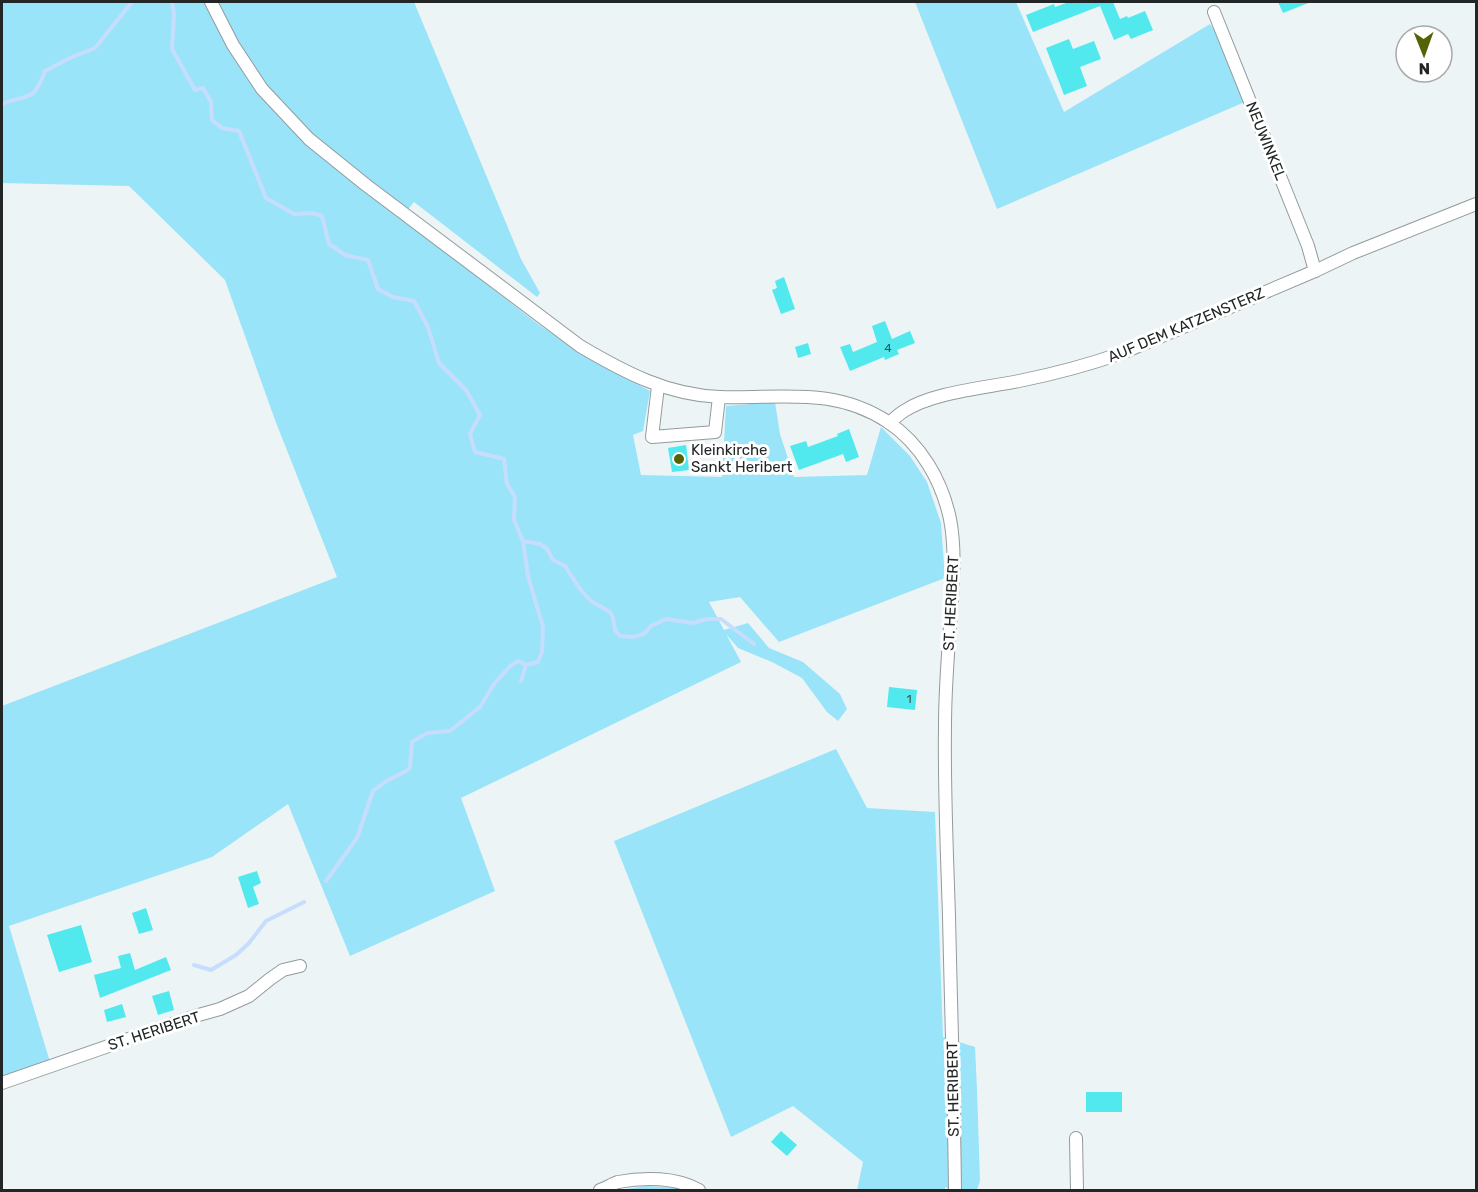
<svg xmlns="http://www.w3.org/2000/svg" width="1478" height="1192" viewBox="0 0 1478 1192" font-family="Rubik,sans-serif">
<style>
.green{fill:#99e4f9}
.lines{fill:none;stroke-linecap:round;stroke-linejoin:round}
.stream{stroke:#c7ddfd;stroke-width:4}
.building{fill:#51e9ee}
.minor-casing{stroke:#949a9c;stroke-width:14}
.minor{stroke:#fff;stroke-width:12}
.poi-dot{fill:#556307;stroke:#fff;stroke-width:2}
.labels{text-anchor:middle;dominant-baseline:central;stroke-width:6;stroke-linejoin:round;paint-order:stroke}
.number-label{font-size:12px;fill:#2e5759}
.street-label{font-size:15px;fill:#232627;stroke:#fff}
.poi-label{font-size:15px;fill:#232627;stroke:#fff;text-anchor:start}
</style>
<rect width="100%" height="100%" fill="#edf4f6"/>
<g class="green">
<path d="M 2,2 L 414,2 L 521,259 L 540,293 L 537,297 L 414,202 L 401,218 L 538,324 L 578,351 L 650,391 L 643,431 L 633,435 L 641,475 L 722,477 L 726,406 L 775,402 L 780,434 L 794,477 L 867,475 L 881,427 L 910,456 L 927,482 L 941,523 L 945,578 L 779,642 L 740,597 L 709,602 L 724,630 L 748,623 L 769,648 L 803,662 L 840,694 L 847,709 L 838,721 L 827,712 L 802,678 L 772,662 L 738,648 L 726,634 L 741,662 L 461,798 L 495,891 L 350,956 L 288,804 L 212,857 L 9,926 L 50,1062 L 2,1086 L 2,706 L 337,577 L 275,420 L 225,280 L 129,186 L 2,183 Z"/>
<path d="M 915,2 L 1016,2 L 1064,112 L 1210,24 L 1220,38 L 1247,101 L 997,209 Z"/>
<path d="M 836,749 L 867,808 L 935,812 L 943,1037 L 975,1047 L 977,1089 L 980,1181 L 977,1190 L 951,1190 L 945,1187 L 945,1190 L 857,1190 L 863,1162 L 793,1106 L 731,1137 L 614,841 Z"/>
<path d="M 647,1186 L 679,1188 L 684,1190 L 620,1190 Z"/>
</g>
<g class="lines">
<g class="stream">
<path d="M 172,2 L 174,14 L 172,49 L 195,90 L 203,88 L 211,102 L 212,120 L 222,128 L 239,131 L 266,198 L 294,214 L 312,213 L 322,216 L 329,244 L 345,255 L 368,260 L 378,289 L 393,297 L 414,301 L 428,327 L 439,363 L 466,390 L 480,415 L 470,434 L 475,452 L 504,459 L 507,484 L 515,497 L 514,520 L 523,541 L 528,576 L 543,627 L 542,652 L 538,662 L 526,665 L 518,661 L 509,667 L 494,684 L 480,707 L 450,731 L 427,733 L 412,742 L 410,767 L 408,770 L 385,782 L 373,791 L 357,838 L 326,881"/>
<path d="M 2,104 C 28,93 33,104 45,71 L 70,58 L 95,48 L 132,2"/>
<path d="M 523,541 L 540,544 L 547,549 L 553,560 L 565,566 L 580,589 L 591,601 L 610,612 L 613,618 L 615,630 L 620,636 L 633,637 L 644,634 L 651,626 L 666,619 L 693,623 L 707,619 L 721,619 L 754,644"/>
<path d="M 521,681 L 526,665"/>
<path d="M 194,965 L 211,970 L 236,955 L 249,943 L 266,921 L 304,902"/>
</g>
</g>
<g class="building">
<path d="M 1069,2 L 1113,2 L 1120,19 L 1127,16 L 1128,18 L 1145,11 L 1153,30 L 1131,39 L 1128,34 L 1114,40 L 1100,6 L 1033,32 L 1026,15 L 1054,4 L 1055,7 Z"/>
<path d="M 1278,2 L 1311,2 L 1283,13 Z"/>
<path d="M 1069,39 L 1073,49 L 1094,41 L 1101,59 L 1080,67 L 1087,86 L 1064,95 L 1046,48 Z"/>
<path d="M 784,277 L 795,309 L 781,314 L 772,290 L 777,288 L 775,281 Z"/>
<path d="M 885,321 L 892,339 L 910,331 L 915,343 L 897,350 L 899,354 L 885,360 L 884,357 L 850,371 L 840,347 L 850,344 L 853,352 L 877,342 L 872,326 Z"/>
<path d="M 808,343 L 811,354 L 798,358 L 795,347 Z"/>
<path d="M 849,429 L 859,457 L 846,462 L 843,454 L 799,470 L 790,446 L 806,441 L 808,447 L 838,436 L 837,434 Z"/>
<path d="M 686,445 L 689,470 L 672,472 L 668,448 Z"/>
<path d="M 889,687 L 917,690 L 915,710 L 887,707 Z"/>
<path d="M 257,871 L 261,883 L 253,887 L 259,904 L 248,908 L 238,877 Z"/>
<path d="M 146,908 L 153,930 L 139,934 L 132,913 Z"/>
<path d="M 81,925 L 92,962 L 59,972 L 47,935 Z"/>
<path d="M 130,953 L 135,970 L 166,957 L 171,970 L 100,998 L 94,975 L 121,968 L 118,956 Z"/>
<path d="M 169,991 L 174,1010 L 158,1015 L 152,996 Z"/>
<path d="M 122,1004 L 126,1017 L 107,1022 L 104,1010 Z"/>
<rect x="1086" y="1092" width="36" height="20"/>
<path d="M 781,1131 L 797,1145 L 787,1156 L 771,1142 Z"/>
</g>
<g class="lines">
<g class="minor-casing">
<g id="minor">
<path d="M 211,2 L 233,45 L 262,89 L 309,139 L 366,185 L 580,346 C 624,372 667,395 720,397 C 781,399 833,386 888,422 C 921,444 942,481 950,519 C 956,550 953,582 951,614 C 948,651 945,688 945,726 C 944,789 947,853 949,916 C 951,1008 954,1099 955,1190"/>
<path d="M 1214,12 L 1308,246 L 1315,271"/>
<path d="M 658,386 L 652,437 L 715,432 L 719,397"/>
<path d="M 889,423 C 894,419 899,414 904,411 C 933,392 985,388 1019,381 C 1054,374 1088,365 1122,353 L 1315,271 L 1353,253 L 1476,204"/>
<path d="M 2,1083 L 195,1016 L 220,1009 L 249,996 L 270,979 L 283,970 L 300,966"/>
<path d="M 1076,1138 L 1077,1190"/>
<path d="M 600,1190 C 606,1188 612,1184 618,1182 C 644,1177 676,1177 699,1190"/>
</g>
</g>
<use href="#minor" class="minor"/>
</g>
<circle class="poi-dot" cx="679" cy="459" r="6"/>
<g class="labels">
<g class="number-label">
<text x="888" y="348">4</text>
<text x="909" y="699">1</text>
</g>
<g class="street-label">
<text transform="translate(1266 141) rotate(68)">NEUWINKEL</text>
<text transform="translate(1186 325) rotate(-23)">AUF DEM KATZENSTERZ</text>
<text transform="translate(951 603) rotate(-87)">ST. HERIBERT</text>
<text transform="translate(154 1031) rotate(-18)">ST. HERIBERT</text>
<text transform="translate(953 1089) rotate(-91)">ST. HERIBERT</text>
</g>
<g class="poi-label">
<text x="691" y="450">Kleinkirche<tspan x="691" dy="17">Sankt Heribert</tspan></text>
</g>
</g>
<rect width="1478" height="1192" fill="none" stroke="#232627" stroke-width="6"/>
<g transform="translate(1424 54) rotate(179)"><circle r="28" fill="#ffffff" stroke="#a7a8a9" stroke-width="1.5"/>
<path d="M0-4.5L10 22L0 15L-10 22Z" fill="#556307"/>
<text y="-9" font-size="16" font-weight="bold" text-anchor="middle" fill="#232627">N</text>
</g>
</svg>
